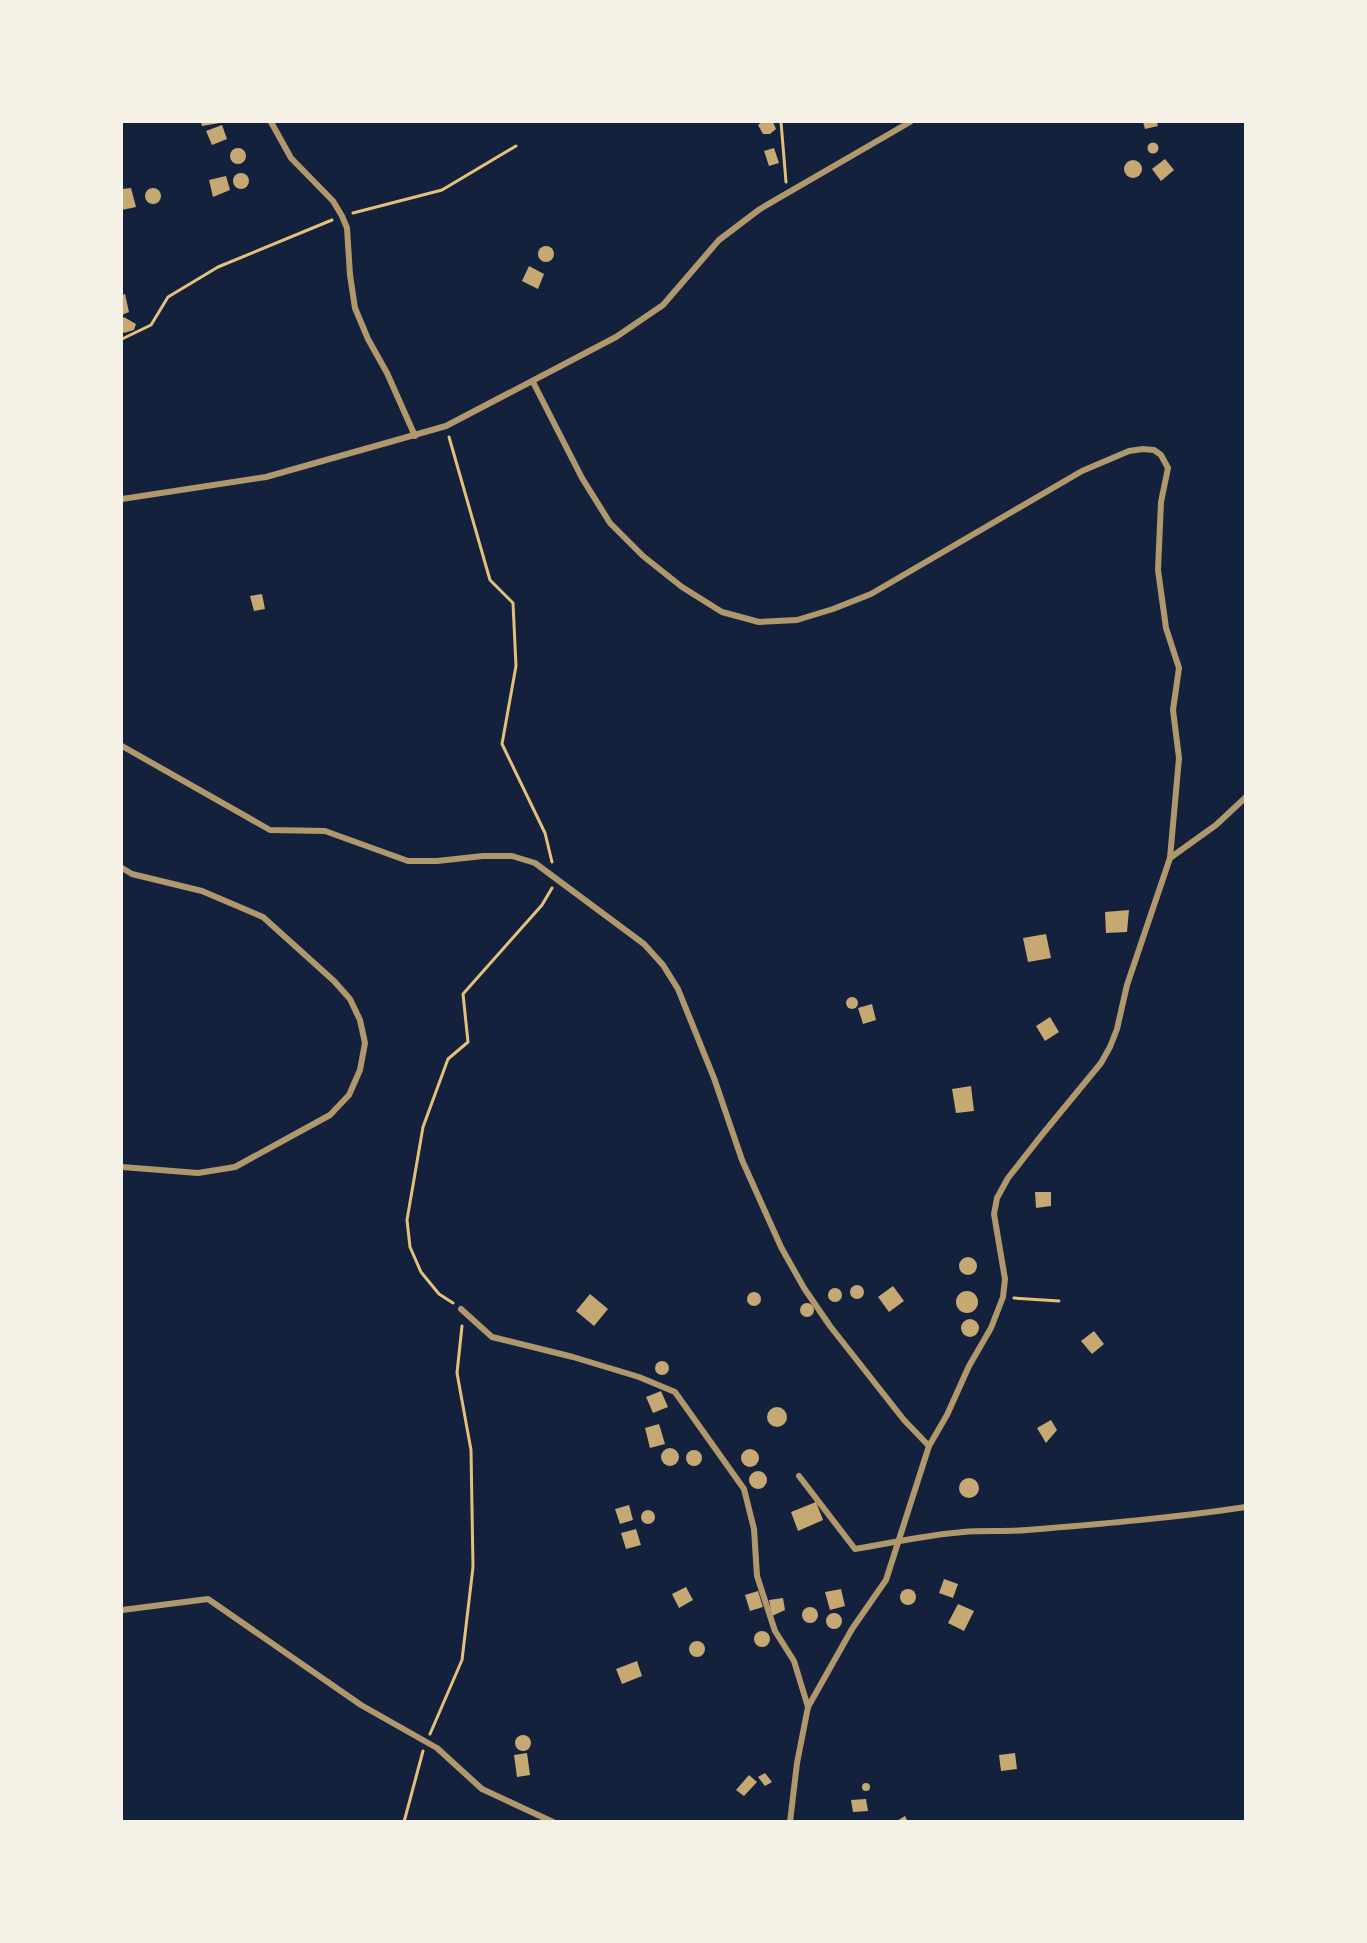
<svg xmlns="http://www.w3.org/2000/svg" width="1367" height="1943" viewBox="0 0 1367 1943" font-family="'Archivo Narrow',sans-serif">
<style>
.building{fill:#c6a872}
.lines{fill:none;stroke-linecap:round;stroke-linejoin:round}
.path{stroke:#e5c07b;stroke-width:3}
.minor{stroke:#b1986c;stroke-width:6}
</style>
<rect width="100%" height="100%" fill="#14213d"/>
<g class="building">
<path d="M 201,122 L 219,122 L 220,123 L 202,126 Z"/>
<path d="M 762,122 L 773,122 L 776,129 L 770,134 L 763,134 L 758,125 Z"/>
<path d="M 1143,122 L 1157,122 L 1158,126 L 1145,129 Z"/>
<path d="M 222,125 L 227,139 L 212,145 L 206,131 Z"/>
<circle cx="1153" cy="148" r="5.5"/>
<circle cx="238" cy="156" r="8"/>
<path d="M 774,148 L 779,163 L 769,166 L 764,151 Z"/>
<path d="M 1165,159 L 1174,170 L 1161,181 L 1152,169 Z"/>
<circle cx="1133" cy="169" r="9"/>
<circle cx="241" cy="181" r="8"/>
<path d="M 226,176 L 230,190 L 213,197 L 209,180 Z"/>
<path d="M 131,188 L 136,207 L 122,210 L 122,189 Z"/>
<circle cx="153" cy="196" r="8"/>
<circle cx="546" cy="254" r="8"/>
<path d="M 529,266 L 544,274 L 538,289 L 522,281 Z"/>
<path d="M 125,294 L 129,312 L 122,315 L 122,295 Z"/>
<path d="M 124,317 L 136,324 L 134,330 L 124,333 L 122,331 L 122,319 Z"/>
<path d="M 262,594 L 265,609 L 254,611 L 250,596 Z"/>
<path d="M 1129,910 L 1127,932 L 1106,933 L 1105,912 Z"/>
<path d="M 1046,934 L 1051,958 L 1028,962 L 1023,938 Z"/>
<circle cx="852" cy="1003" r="6"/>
<path d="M 872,1004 L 876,1020 L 863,1024 L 858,1008 Z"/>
<path d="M 1050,1017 L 1059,1032 L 1045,1041 L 1036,1026 Z"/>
<path d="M 971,1086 L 974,1111 L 956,1113 L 952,1089 Z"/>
<path d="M 1035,1192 L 1051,1192 L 1051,1206 L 1036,1208 Z"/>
<circle cx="968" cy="1266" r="9"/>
<circle cx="857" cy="1292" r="7"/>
<path d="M 893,1286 L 904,1301 L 889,1312 L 878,1297 Z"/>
<circle cx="835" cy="1295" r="7"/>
<circle cx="967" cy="1302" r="11"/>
<circle cx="754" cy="1299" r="7"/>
<path d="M 590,1294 L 608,1309 L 594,1326 L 576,1311 Z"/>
<circle cx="807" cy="1310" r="7"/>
<circle cx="970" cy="1328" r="9"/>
<path d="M 1094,1331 L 1104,1344 L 1092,1354 L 1081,1341 Z"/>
<circle cx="662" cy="1368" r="7"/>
<path d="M 661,1391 L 668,1407 L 653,1413 L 646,1397 Z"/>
<circle cx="777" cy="1417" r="10"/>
<path d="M 1051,1420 L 1057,1430 L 1046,1443 L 1037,1428 Z"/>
<path d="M 659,1424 L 665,1444 L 650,1448 L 645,1428 Z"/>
<circle cx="670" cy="1457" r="9"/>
<circle cx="750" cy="1458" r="9"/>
<circle cx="694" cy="1458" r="8"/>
<circle cx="758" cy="1480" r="9"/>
<circle cx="969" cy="1488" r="10"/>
<path d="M 816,1502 L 823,1520 L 798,1531 L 791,1512 Z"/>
<path d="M 629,1505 L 633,1520 L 620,1524 L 615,1509 Z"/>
<circle cx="648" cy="1517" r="7"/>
<path d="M 636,1529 L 641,1545 L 626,1549 L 621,1533 Z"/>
<path d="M 944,1579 L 958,1584 L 953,1598 L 939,1593 Z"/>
<path d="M 686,1587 L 693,1600 L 679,1608 L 672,1594 Z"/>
<circle cx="908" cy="1597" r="8"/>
<path d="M 841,1589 L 845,1606 L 830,1610 L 825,1592 Z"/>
<path d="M 758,1591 L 763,1607 L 750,1611 L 745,1595 Z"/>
<path d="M 783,1598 L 785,1610 L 772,1616 L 769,1600 Z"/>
<path d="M 958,1604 L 974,1611 L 964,1631 L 948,1623 Z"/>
<circle cx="810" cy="1615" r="8"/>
<circle cx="834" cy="1621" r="8"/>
<circle cx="762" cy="1639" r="8"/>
<circle cx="697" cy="1649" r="8"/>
<path d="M 637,1661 L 642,1676 L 622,1684 L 616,1669 Z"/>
<circle cx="523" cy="1743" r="8"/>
<path d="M 527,1753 L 530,1775 L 517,1777 L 514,1755 Z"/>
<path d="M 1015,1753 L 1017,1769 L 1001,1771 L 999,1755 Z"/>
<path d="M 765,1773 L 772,1782 L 765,1786 L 758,1777 Z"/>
<path d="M 749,1775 L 757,1782 L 744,1796 L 736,1790 Z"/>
<circle cx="866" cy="1787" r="4"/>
<path d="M 866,1799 L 868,1811 L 853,1812 L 851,1800 Z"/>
<path d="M 905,1816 L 908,1822 L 895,1822 Z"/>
</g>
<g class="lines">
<g class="path">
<path d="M 781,122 L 786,182"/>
<path d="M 353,213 L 442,190 L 516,146"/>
<path d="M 122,339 L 151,325 L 168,297 L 218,267 L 332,220"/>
<path d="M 449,437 L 490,580 L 513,603 L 516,666 L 502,744 L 545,833 L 552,862"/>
<path d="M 1014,1298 L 1059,1301"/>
<path d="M 453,1303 L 439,1294 L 421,1272 L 410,1247 L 407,1220 L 423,1127 L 448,1059 L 468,1042 L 463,994 L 542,905 L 552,888"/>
<path d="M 430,1734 L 462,1660 L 473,1567 L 471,1450 L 457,1373 L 462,1326"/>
<path d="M 404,1822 L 423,1751"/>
</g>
<g class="minor">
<path d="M 271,122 L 291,158 L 333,201 L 342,216 L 347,228 L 350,275 L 355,308 L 368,339 L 387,373 L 415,436"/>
<path d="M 533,382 L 582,478 L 610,523 L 643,556 L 682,587 L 722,612 L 759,622 L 797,620 L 833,609 L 871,594 L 1082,471 L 1129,451 L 1143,449 L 1154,450 L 1161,455 L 1168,468 L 1161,502 L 1158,570 L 1166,628 L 1179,668 L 1173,710 L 1179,758 L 1170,858 L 1127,985 L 1117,1029 L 1110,1047 L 1101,1063 L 1041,1136 L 1008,1178 L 997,1198 L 994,1214 L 1005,1279 L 1003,1297 L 991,1328 L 969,1366 L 947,1415 L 929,1446 L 886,1580 L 852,1629 L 808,1707 L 797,1763 L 790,1822"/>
<path d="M 122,499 L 266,477 L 446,426 L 616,337 L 663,305 L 719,240 L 760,209 L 910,122"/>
<path d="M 122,746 L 270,830 L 325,831 L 408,861 L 437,861 L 483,856 L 512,856 L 535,863 L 644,944 L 663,965 L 678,989 L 714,1078 L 742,1160 L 781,1247 L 804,1288 L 830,1326 L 904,1420 L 929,1446"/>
<path d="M 1170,858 L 1216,825 L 1246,797"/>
<path d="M 122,868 L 132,874 L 202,891 L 263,917 L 334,981 L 350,999 L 360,1020 L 365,1043 L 360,1070 L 349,1095 L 330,1115 L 235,1167 L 198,1173 L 122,1167"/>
<path d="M 461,1309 L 492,1337 L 573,1357 L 639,1377 L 675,1392 L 744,1489 L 754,1529 L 757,1576 L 775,1631 L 794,1661 L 808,1707"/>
<path d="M 799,1476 L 855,1549 C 891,1543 926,1535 963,1532 C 984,1530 1006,1532 1027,1530 C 1100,1524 1173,1518 1246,1507"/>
<path d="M 122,1610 L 208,1599 L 361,1705 L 437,1748 L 482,1789 L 553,1822"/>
</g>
</g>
<rect width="1367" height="1943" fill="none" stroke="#f6f1e7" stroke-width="246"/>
</svg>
